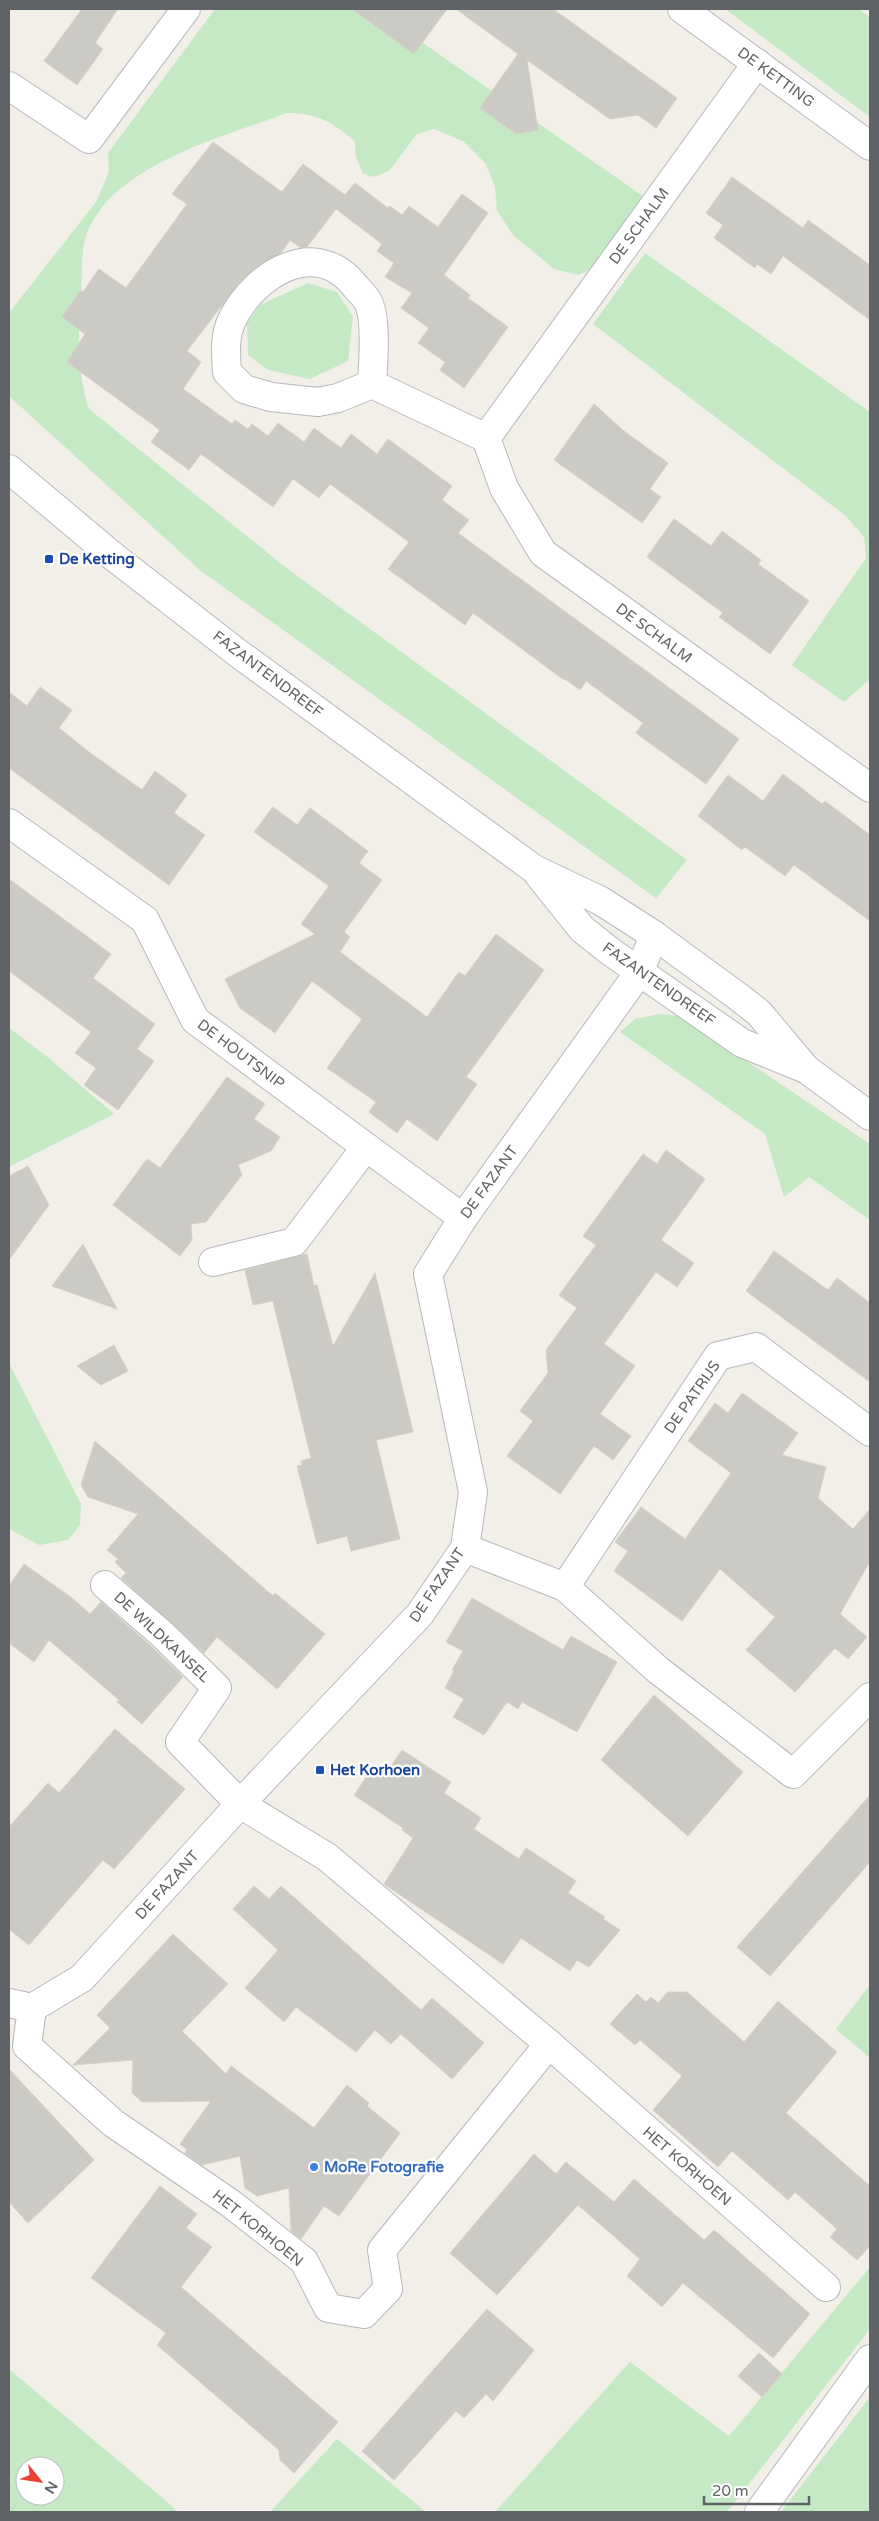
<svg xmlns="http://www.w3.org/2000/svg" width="879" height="2521" viewBox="0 0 879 2521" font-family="'Varela Round',sans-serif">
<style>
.green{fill:#c5e8c5;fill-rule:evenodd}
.building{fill:#cccac5;stroke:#d6d1c6}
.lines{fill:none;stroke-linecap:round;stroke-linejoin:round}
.minor-casing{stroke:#b5b8bc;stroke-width:30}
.minor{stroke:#fff;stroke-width:28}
.transit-dot{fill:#1a4fb4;stroke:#fff;stroke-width:2}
.shop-dot{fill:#3f7fe0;stroke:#fff;stroke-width:2}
.labels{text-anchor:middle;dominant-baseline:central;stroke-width:4.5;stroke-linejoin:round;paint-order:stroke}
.street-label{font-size:15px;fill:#5f6368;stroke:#fff}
.transit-label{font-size:15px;font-weight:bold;fill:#164399;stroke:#fff;text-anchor:start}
.shop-label{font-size:15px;font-weight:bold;fill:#366cbe;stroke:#fff;text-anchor:start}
</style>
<rect width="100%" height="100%" fill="#f1efe8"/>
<g class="green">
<path d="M 215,9 L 374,9 L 650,201 L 603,265 L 578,275 L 554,269 L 514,236 L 497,211 L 495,187 L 486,164 L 463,141 L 434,129 L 417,134 L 389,171 L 373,177 L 363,173 L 356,157 L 355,141 C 331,122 318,113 287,113 C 223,137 111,165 86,236 C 81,251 82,279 81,296 C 78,333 77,374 89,409 L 289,570 L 687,860 L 656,898 L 201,571 L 9,396 L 9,313 L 96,202 L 109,172 L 108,153 Z"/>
<path d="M 725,9 L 858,9 L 870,17 L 870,117 Z"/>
<path d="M 645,253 L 870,412 L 870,679 L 844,702 L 792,665 L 866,558 L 864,537 L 846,516 L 593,324 Z"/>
<path d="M 308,283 L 337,292 L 353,317 L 348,361 L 310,379 L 268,370 L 248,355 L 247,323 L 260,305 Z"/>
<path d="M 660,1014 L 679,1016 L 870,1144 L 870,1220 L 809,1177 L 784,1197 L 765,1134 L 620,1032 L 635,1019 Z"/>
<path d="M 9,1028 L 45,1055 L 114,1114 L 9,1167 Z"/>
<path d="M 9,1363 L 81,1504 L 80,1525 L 68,1540 L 39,1545 L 9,1529 Z"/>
<path d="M 870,1985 L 870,2058 L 836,2029 Z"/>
<path d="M 870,2267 L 870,2329 L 727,2512 L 495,2512 L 630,2362 L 729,2436 Z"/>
<path d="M 9,2369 L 172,2506 L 178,2512 L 9,2512 ZM 25,2466 L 55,2466 L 55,2496 L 25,2496 Z"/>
<path d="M 870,2397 L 870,2512 L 781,2512 Z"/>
<path d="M 337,2439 L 426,2512 L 270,2512 Z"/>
</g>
<g class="building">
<path d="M 82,9 L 118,9 L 95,43 L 103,49 L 77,85 L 44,61 Z"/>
<path d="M 352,9 L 447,9 L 414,54 Z"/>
<path d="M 456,9 L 553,9 L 677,98 L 656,128 L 638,115 L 610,119 L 527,60 L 538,130 L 516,134 L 480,108 L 518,54 Z"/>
<path d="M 213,142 L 282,192 L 303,164 L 345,195 L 355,183 L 388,208 L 390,206 L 402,215 L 409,206 L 438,227 L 462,194 L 488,213 L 444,275 L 470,295 L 468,298 L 508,327 L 464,388 L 440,370 L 445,362 L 418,343 L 429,328 L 401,308 L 412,293 L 385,277 L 394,263 L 377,251 L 382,244 L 336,209 L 307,247 L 301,248 L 290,240 L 281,253 L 261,264 L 239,283 L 187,351 L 201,362 L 183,389 L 232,424 L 235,420 L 248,429 L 252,424 L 268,436 L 278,423 L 304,442 L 314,428 L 341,448 L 351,434 L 377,454 L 388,439 L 452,486 L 442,500 L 469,520 L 458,533 L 739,739 L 706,784 L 636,733 L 643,723 L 586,681 L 580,690 L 565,679 L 564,680 L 473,613 L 465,625 L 388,569 L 409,542 L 330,484 L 319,498 L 293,479 L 273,507 L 201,454 L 189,470 L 151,442 L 160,430 L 67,362 L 85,334 L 62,317 L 80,291 L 83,292 L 99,269 L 126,288 L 187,204 L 172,194 Z"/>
<path d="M 732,177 L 803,228 L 808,220 L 870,265 L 870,320 L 783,256 L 771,274 L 757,264 L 755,268 L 714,238 L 723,225 L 706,213 Z"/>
<path d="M 594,404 L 624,431 L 668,463 L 650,489 L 661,497 L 642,523 L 554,460 Z"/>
<path d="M 674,519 L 711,546 L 722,531 L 761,560 L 758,564 L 809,601 L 770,654 L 719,617 L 723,613 L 647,557 Z"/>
<path d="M 40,687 L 72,710 L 59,728 L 89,752 L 142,790 L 155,771 L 187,795 L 174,813 L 205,835 L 169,885 L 9,768 L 9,692 L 27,706 Z"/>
<path d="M 783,774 L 822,804 L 825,801 L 870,835 L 870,921 L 794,865 L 785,876 L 745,847 L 742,850 L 698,816 L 728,775 L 763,801 Z"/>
<path d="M 273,807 L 297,825 L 310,808 L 368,851 L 359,863 L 382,880 L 344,932 L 350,937 L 340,952 L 427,1017 L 459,972 L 465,976 L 496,934 L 544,970 L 466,1077 L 477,1084 L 437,1141 L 407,1119 L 397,1133 L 369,1112 L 376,1102 L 327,1068 L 362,1019 L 312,981 L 275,1033 L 240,1008 L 225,979 L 315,934 L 301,924 L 329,886 L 254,832 Z"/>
<path d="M 9,879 L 111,954 L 93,978 L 155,1024 L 137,1049 L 154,1061 L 118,1110 L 84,1085 L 96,1068 L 75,1053 L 91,1032 L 9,971 Z"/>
<path d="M 227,1077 L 265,1104 L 254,1119 L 280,1137 L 271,1151 L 238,1165 L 242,1175 L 206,1222 L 191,1224 L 192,1240 L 180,1256 L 113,1205 L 147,1159 L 160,1168 Z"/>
<path d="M 666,1150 L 705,1179 L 661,1240 L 694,1263 L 677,1287 L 656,1272 L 604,1344 L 635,1366 L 600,1414 L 631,1436 L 613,1460 L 594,1446 L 560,1494 L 507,1456 L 533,1421 L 520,1411 L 548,1373 L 546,1350 L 577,1308 L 559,1295 L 596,1245 L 583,1236 L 643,1154 L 657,1164 Z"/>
<path d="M 28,1166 L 49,1205 L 9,1260 L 9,1176 Z"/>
<path d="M 83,1244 L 117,1309 L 52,1286 Z"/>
<path d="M 774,1251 L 828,1290 L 837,1278 L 870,1303 L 870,1382 L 746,1291 Z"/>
<path d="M 307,1254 L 314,1286 L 317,1285 L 333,1346 L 375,1273 L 413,1432 L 376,1440 L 400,1539 L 351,1551 L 347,1536 L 317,1544 L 297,1466 L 302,1465 L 301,1461 L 311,1458 L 273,1301 L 253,1305 L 245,1270 Z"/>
<path d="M 114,1345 L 128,1371 L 101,1385 L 77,1366 Z"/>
<path d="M 742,1393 L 798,1433 L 782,1455 L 826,1467 L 818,1498 L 853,1529 L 870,1509 L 870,1561 L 840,1614 L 867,1637 L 848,1659 L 835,1648 L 795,1692 L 746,1650 L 775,1617 L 720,1569 L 682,1621 L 614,1571 L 628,1551 L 615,1542 L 641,1507 L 685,1539 L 731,1473 L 688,1441 L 715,1403 L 728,1413 Z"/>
<path d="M 95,1441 L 273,1596 L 275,1593 L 325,1634 L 277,1689 L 217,1637 L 204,1653 L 121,1578 L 126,1573 L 115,1562 L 118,1559 L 107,1550 L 138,1514 L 88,1497 L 81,1485 Z"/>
<path d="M 24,1564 L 72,1598 L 90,1614 L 101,1602 L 151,1646 L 183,1677 L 142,1724 L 117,1702 L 119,1700 L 49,1640 L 34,1662 L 9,1643 L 9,1586 Z"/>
<path d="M 472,1598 L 563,1650 L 571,1636 L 617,1662 L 577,1732 L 522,1702 L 518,1709 L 507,1702 L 484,1735 L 453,1717 L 464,1699 L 445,1688 L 454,1671 L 452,1670 L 463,1651 L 446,1642 Z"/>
<path d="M 654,1695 L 743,1772 L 688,1836 L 601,1760 Z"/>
<path d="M 115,1729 L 185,1789 L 114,1869 L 103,1860 L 29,1945 L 9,1929 L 9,1827 L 48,1783 L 59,1793 Z"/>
<path d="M 402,1750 L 451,1782 L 444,1793 L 481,1818 L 474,1829 L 519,1859 L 526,1848 L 576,1881 L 568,1893 L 605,1917 L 603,1919 L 620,1930 L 589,1967 L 577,1960 L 570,1971 L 521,1938 L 503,1964 L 384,1884 L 413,1838 L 402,1830 L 403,1828 L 354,1795 L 373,1767 L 385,1775 Z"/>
<path d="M 870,1795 L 870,1862 L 770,1976 L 737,1947 Z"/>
<path d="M 254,1886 L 269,1899 L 281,1886 L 421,2010 L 432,1998 L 484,2043 L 452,2079 L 401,2034 L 391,2044 L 375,2030 L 356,2052 L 296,2007 L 284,2022 L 245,1988 L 278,1950 L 233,1909 Z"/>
<path d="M 173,1934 L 228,1984 L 182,2031 L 226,2074 L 231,2066 L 314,2128 L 347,2085 L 369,2103 L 367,2106 L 400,2133 L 339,2216 L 324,2206 L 301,2239 L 291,2231 L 289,2188 L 257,2196 L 245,2188 L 240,2156 L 202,2165 L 185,2153 L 187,2150 L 180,2144 L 211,2101 L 142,2102 L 132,2093 L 133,2060 L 73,2065 L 110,2028 L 97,2015 Z"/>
<path d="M 668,1992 L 687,1992 L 744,2042 L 778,2001 L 837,2052 L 786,2113 L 870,2186 L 870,2246 L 857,2260 L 830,2237 L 837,2229 L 795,2192 L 788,2200 L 732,2151 L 718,2167 L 653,2110 L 682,2076 L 640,2040 L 635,2045 L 610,2024 L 637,1994 L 646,2002 L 651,1997 L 658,2003 Z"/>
<path d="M 9,2069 L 94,2160 L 28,2223 L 9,2202 Z"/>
<path d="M 534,2154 L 556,2174 L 566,2162 L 614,2202 L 634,2179 L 704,2240 L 714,2230 L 810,2314 L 773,2358 L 683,2283 L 662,2307 L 627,2276 L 640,2259 L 578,2205 L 497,2295 L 450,2253 Z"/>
<path d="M 160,2186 L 197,2214 L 186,2228 L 212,2247 L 181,2287 L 338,2422 L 294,2473 L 280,2460 L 279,2450 L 157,2345 L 166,2333 L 91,2278 Z"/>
<path d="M 487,2309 L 534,2350 L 493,2401 L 486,2394 L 464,2418 L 456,2411 L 394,2480 L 362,2451 Z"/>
<path d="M 759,2353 L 782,2374 L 762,2397 L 738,2376 Z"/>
</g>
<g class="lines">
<g class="minor-casing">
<g id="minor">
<path d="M 682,9 L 870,146"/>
<path d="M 757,63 L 486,438 L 504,488 L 543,553 L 870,788"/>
<path d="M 9,86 L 89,139 L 186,9"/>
<path d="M 372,384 L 338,398 L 318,402 L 271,397 L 244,389 L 227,372 C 226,355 224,336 232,320 C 254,274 316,236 355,286 C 360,292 367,298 369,304 C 377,323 373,363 372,384 L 486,438"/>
<path d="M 9,469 L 114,557 L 239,654 L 534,869 L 601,901 L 654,935 L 740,998 L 759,1013 L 806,1069"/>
<path d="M 9,823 L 145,920 L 195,1020 L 366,1147"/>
<path d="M 538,874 L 582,929 L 611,952 L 742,1043 L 806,1069 L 870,1116"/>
<path d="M 213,1262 L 294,1242 L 366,1147 L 463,1218"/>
<path d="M 465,1548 L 565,1587 L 658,1670 L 793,1774 L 870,1697"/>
<path d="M 105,1585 L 162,1634 L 217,1688 L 180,1742 L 240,1804 L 327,1857 L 549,2044 L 826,2287"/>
<path d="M 565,1587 L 718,1356 L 756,1347 L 870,1432"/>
<path d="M 9,2003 L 32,2008 L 82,1978 L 240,1804 L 420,1614 L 465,1548 L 473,1492 L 428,1274 L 463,1218 L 640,971 L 654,935"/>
<path d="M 32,2008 L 27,2046 L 113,2123 L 230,2203 L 304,2261 L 328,2308 L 364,2314 L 388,2289 L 382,2250 L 549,2044"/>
<path d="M 759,2512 L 870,2359"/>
</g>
</g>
<use href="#minor" class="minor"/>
</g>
<g class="transit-dot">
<rect x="44" y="554" width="10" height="10" rx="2.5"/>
<rect x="315" y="1765" width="10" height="10" rx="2.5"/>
</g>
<circle class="shop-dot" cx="314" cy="2167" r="5"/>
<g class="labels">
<g class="street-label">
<text transform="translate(776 77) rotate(36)">DE KETTING</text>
<text transform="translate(639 226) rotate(-54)">DE SCHALM</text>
<text transform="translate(654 633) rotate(36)">DE SCHALM</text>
<text transform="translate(268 674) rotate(37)">FAZANTENDREEF</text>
<text transform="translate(659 984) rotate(35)">FAZANTENDREEF</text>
<text transform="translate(241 1054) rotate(37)">DE HOUTSNIP</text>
<text transform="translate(489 1182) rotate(-54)">DE FAZANT</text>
<text transform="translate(692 1397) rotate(-55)">DE PATRIJS</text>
<text transform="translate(437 1585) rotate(-56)">DE FAZANT</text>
<text transform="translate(162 1637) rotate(43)">DE WILDKANSEL</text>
<text transform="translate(167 1885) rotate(-48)">DE FAZANT</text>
<text transform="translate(687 2166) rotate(41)">HET KORHOEN</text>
<text transform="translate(258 2228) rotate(39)">HET KORHOEN</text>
</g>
<g class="transit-label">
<text x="59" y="559">De Ketting</text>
<text x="330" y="1770">Het Korhoen</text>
</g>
<g class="shop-label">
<text x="324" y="2167">MoRe Fotografie</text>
</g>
</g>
<rect width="879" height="2521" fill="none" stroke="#5f6368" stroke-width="20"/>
<g transform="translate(40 2481) rotate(120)"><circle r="24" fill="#ffffff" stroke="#bfc1c3"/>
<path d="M0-4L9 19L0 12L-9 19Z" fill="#ea4335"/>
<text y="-8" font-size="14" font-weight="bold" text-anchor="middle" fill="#5f6368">N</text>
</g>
<path d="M704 2496v8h105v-8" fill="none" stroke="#5f6368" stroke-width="2.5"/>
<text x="712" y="2496" font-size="15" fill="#5f6368" stroke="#ffffff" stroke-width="4" paint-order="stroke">20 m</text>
</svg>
